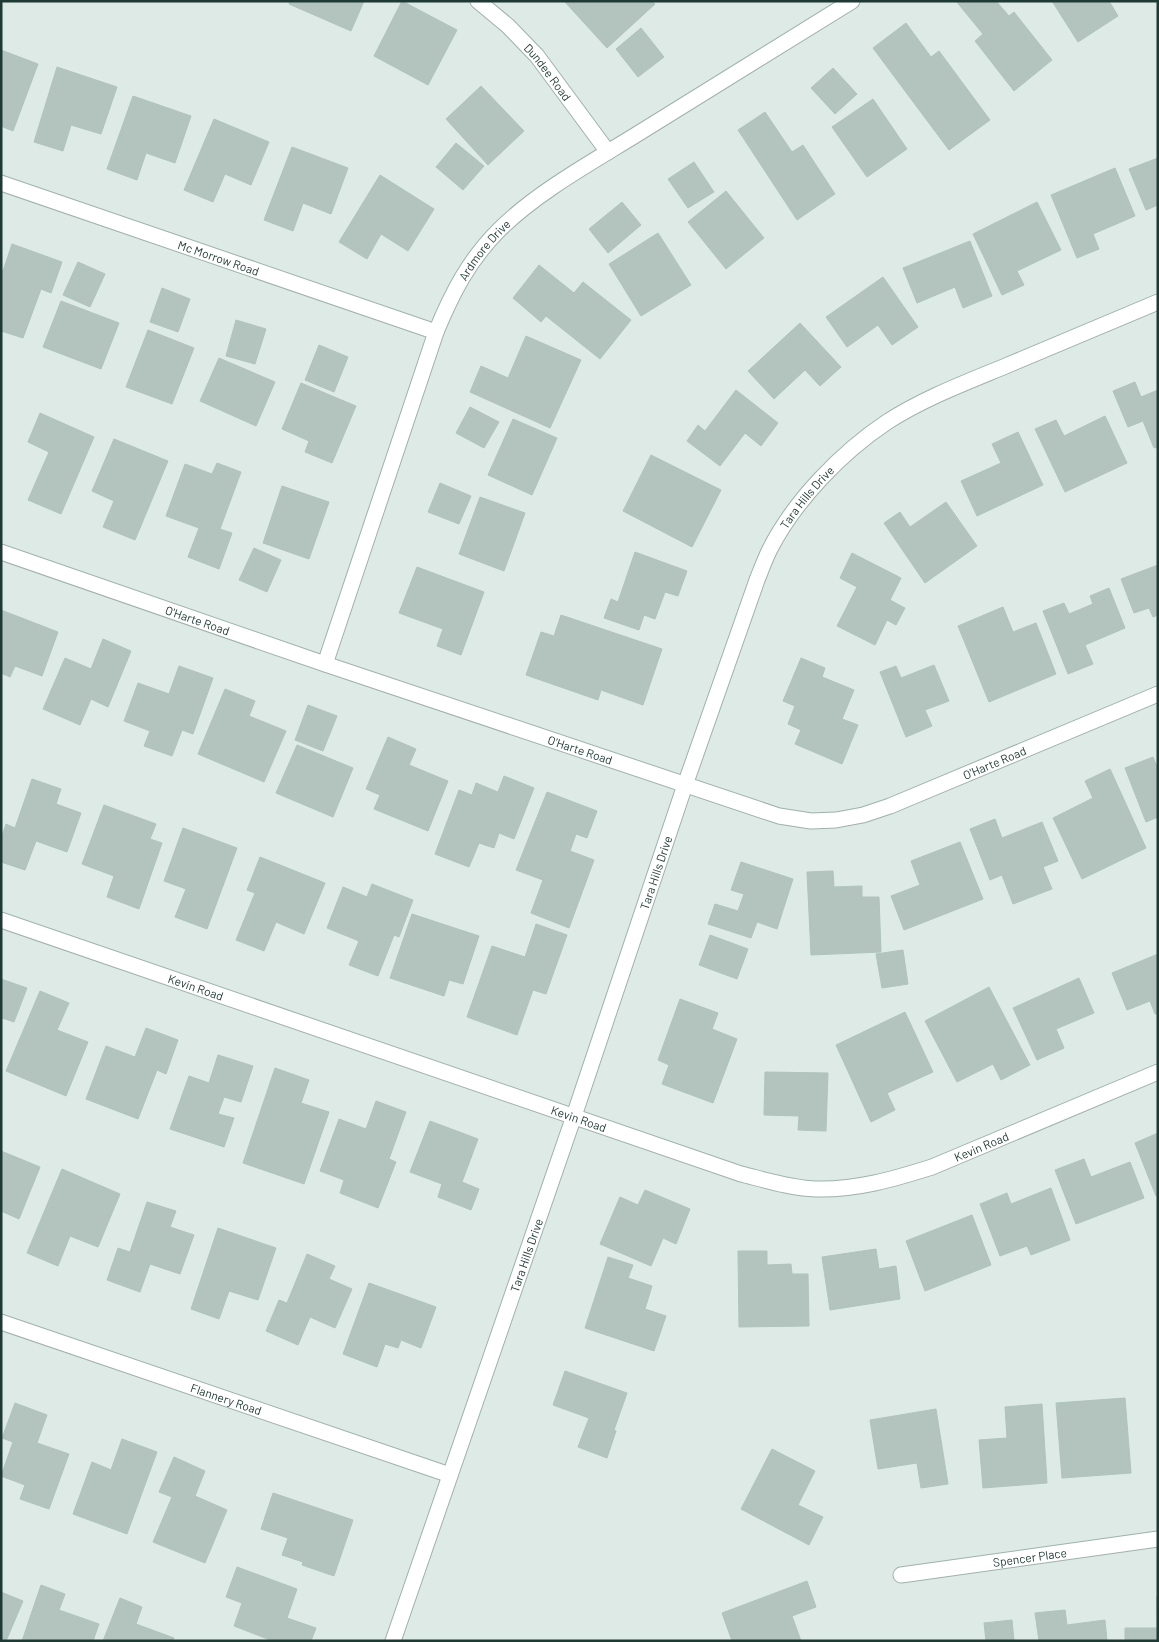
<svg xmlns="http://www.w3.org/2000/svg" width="1159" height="1642" viewBox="0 0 1159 1642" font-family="Barlow,sans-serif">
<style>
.building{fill:#b3c4be;stroke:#b0c3bd}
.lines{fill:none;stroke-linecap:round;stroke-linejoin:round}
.minor-casing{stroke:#a0b1ac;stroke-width:17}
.tertiary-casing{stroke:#a0b1ac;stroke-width:17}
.minor{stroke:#fff;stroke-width:15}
.tertiary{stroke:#fff;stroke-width:15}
.labels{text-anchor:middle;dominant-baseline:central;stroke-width:4;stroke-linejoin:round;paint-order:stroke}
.street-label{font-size:12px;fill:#1f3934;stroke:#eef6f3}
</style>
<rect width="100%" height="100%" fill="#ddeae5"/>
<g class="building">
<path d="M 290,1 L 364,1 L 351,31 L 289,4 Z"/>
<path d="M 402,1 L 457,30 L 428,85 L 374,56 Z"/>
<path d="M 566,1 L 652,1 L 655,4 L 607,48 L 565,2 Z"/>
<path d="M 956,1 L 996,1 L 1009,16 L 1014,12 L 1052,60 L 1014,91 L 975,41 L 983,34 Z"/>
<path d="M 1052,1 L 1109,1 L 1118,16 L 1078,42 Z"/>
<path d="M 906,23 L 931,57 L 939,51 L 990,120 L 949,150 L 873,48 Z"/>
<path d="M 641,28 L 664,57 L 638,77 L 616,49 Z"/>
<path d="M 1,50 L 38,64 L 13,131 L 1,126 Z"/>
<path d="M 57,67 L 117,87 L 101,134 L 71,125 L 63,151 L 34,142 Z"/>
<path d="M 833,68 L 857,94 L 835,114 L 811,88 Z"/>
<path d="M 481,86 L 524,131 L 488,165 L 446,119 Z"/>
<path d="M 133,96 L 191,116 L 175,163 L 146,153 L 137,180 L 107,169 Z"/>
<path d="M 873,99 L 907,149 L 867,177 L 832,127 Z"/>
<path d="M 765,112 L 792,152 L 803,145 L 835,194 L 797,220 L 738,130 Z"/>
<path d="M 214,119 L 269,142 L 251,185 L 225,174 L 213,202 L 184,190 Z"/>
<path d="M 456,143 L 484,166 L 463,190 L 436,167 Z"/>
<path d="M 292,147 L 348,168 L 331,214 L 303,203 L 293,231 L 264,220 Z"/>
<path d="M 1158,158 L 1158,205 L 1146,210 L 1129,169 Z"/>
<path d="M 694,162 L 714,192 L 688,208 L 668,179 Z"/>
<path d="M 1115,168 L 1135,216 L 1093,234 L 1099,249 L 1077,258 L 1051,195 Z"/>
<path d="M 380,175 L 434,209 L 408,251 L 381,234 L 367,259 L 339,242 Z"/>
<path d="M 726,191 L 764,238 L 726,269 L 688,222 Z"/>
<path d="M 622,202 L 641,225 L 608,253 L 589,229 Z"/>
<path d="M 1037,202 L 1061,250 L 1017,271 L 1024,285 L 1002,295 L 973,234 Z"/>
<path d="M 658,233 L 691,285 L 641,316 L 609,264 Z"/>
<path d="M 970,241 L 992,296 L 963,308 L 955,287 L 917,303 L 903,268 Z"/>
<path d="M 12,244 L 62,262 L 51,293 L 41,289 L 23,338 L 1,331 L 1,270 L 3,271 Z"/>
<path d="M 78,262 L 105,274 L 90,307 L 63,295 Z"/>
<path d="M 539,265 L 574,293 L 583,282 L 631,320 L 600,359 L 546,316 L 541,322 L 513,298 Z"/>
<path d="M 883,277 L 918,327 L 892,345 L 878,325 L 847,347 L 826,317 Z"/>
<path d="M 162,288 L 190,299 L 178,332 L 150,322 Z"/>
<path d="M 61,301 L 119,323 L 101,369 L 43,347 Z"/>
<path d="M 236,320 L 266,329 L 255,364 L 226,356 Z"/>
<path d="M 800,323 L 841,367 L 820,386 L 805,370 L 774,399 L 748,371 Z"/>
<path d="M 148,330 L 194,348 L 172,404 L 126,387 Z"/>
<path d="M 526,336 L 581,360 L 550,428 L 470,392 L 481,366 L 508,378 Z"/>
<path d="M 319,345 L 348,357 L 334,392 L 305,380 Z"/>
<path d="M 219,358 L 275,382 L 256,426 L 200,401 Z"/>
<path d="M 1135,382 L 1141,397 L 1158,390 L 1158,447 L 1154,448 L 1143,421 L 1128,427 L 1113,391 Z"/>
<path d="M 301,383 L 356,406 L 332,463 L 305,452 L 309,441 L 282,429 Z"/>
<path d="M 736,390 L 778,423 L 761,446 L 745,433 L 720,466 L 687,441 L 698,425 L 705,431 Z"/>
<path d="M 470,407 L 499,422 L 484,448 L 456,433 Z"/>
<path d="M 40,413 L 94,437 L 61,514 L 28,500 L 49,452 L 28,442 Z"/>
<path d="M 1105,416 L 1127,463 L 1065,492 L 1035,429 L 1056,420 L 1064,436 Z"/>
<path d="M 513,419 L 557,438 L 532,495 L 488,475 Z"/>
<path d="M 1018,432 L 1043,485 L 977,516 L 961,481 L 1001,463 L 992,444 Z"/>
<path d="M 114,439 L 168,461 L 135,540 L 103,527 L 114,501 L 92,491 Z"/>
<path d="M 651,455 L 721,490 L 692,547 L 623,511 Z"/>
<path d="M 217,463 L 241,472 L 220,529 L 232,533 L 219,569 L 188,557 L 199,528 L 166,516 L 185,464 L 212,474 Z"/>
<path d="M 440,483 L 471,496 L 459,524 L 428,512 Z"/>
<path d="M 282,486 L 329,502 L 309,559 L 263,543 Z"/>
<path d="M 480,497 L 525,513 L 504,571 L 459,554 Z"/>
<path d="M 946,502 L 977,546 L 925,583 L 884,523 L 900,512 L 910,527 Z"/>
<path d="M 254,548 L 281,560 L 267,592 L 239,580 Z"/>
<path d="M 635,552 L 687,571 L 678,596 L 665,592 L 655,619 L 644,615 L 639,630 L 604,618 L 611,599 L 618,602 Z"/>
<path d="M 852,553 L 901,578 L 890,600 L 905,608 L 896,625 L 887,620 L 875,645 L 837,626 L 857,587 L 840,578 Z"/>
<path d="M 1158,565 L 1158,615 L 1153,617 L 1149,608 L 1134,613 L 1121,579 Z"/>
<path d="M 417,567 L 484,592 L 461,655 L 437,646 L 443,629 L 399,613 Z"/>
<path d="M 1109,588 L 1125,628 L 1085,645 L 1093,664 L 1068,674 L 1043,611 L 1064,603 L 1069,614 L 1093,604 L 1090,596 Z"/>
<path d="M 1003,607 L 1013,632 L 1036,623 L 1056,674 L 989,702 L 958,626 Z"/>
<path d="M 1,610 L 58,632 L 42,676 L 15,666 L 10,677 L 1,673 Z"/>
<path d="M 561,615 L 662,649 L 643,705 L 601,690 L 598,700 L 526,675 L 541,632 L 554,636 Z"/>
<path d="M 103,639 L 131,651 L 108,707 L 91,699 L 80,725 L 43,709 L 65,658 L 91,669 Z"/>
<path d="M 801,658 L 825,668 L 822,677 L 854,690 L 842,719 L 858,725 L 842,764 L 795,744 L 801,730 L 788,724 L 795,706 L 783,701 Z"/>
<path d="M 934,665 L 949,701 L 925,710 L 932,726 L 906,737 L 880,672 L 896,666 L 901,678 Z"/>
<path d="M 179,666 L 213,678 L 193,734 L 182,730 L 172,756 L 144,746 L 150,731 L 124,721 L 138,683 L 169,694 Z"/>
<path d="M 225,689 L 255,701 L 249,716 L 286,731 L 264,782 L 198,754 Z"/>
<path d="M 308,705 L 337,716 L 323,751 L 295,740 Z"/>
<path d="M 388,737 L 416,749 L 409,765 L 448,781 L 428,831 L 374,809 L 380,795 L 366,789 Z"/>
<path d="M 297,745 L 353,768 L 333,817 L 276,793 Z"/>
<path d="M 1153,757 L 1158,769 L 1158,817 L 1146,822 L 1125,768 Z"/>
<path d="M 1110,769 L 1146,848 L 1082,879 L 1053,818 L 1093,798 L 1085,781 Z"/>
<path d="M 504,776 L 534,788 L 514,839 L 499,833 L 494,848 L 479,843 L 469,867 L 435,854 L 459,790 L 472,795 L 476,783 L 498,792 Z"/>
<path d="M 32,779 L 61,789 L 56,804 L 81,813 L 67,852 L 36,841 L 25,870 L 1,862 L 1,839 L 6,824 L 15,828 Z"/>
<path d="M 547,792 L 597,811 L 587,838 L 576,834 L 570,851 L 594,860 L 569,928 L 531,913 L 543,880 L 516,870 Z"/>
<path d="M 104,805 L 156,824 L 150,839 L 162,843 L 139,909 L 107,897 L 114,876 L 82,864 Z"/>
<path d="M 995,819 L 1002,838 L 1042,822 L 1058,861 L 1043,867 L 1052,889 L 1013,904 L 1002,875 L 990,880 L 970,829 Z"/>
<path d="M 183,828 L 237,848 L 207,929 L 175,917 L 186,889 L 164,881 Z"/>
<path d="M 960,842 L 983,899 L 904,930 L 891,896 L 920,885 L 911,861 Z"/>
<path d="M 260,857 L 325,883 L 304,934 L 276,922 L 264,951 L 236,940 L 255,893 L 247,890 Z"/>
<path d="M 741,862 L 793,879 L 777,929 L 757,922 L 751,938 L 708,924 L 715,904 L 738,911 L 744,894 L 731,890 Z"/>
<path d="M 833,871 L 834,887 L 862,886 L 862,897 L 879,897 L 881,952 L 811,955 L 807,872 Z"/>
<path d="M 372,884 L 413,900 L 399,937 L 394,935 L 378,976 L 349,965 L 359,941 L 327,928 L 343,887 L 367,897 Z"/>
<path d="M 412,914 L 479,936 L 463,984 L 449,980 L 444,996 L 390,978 Z"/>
<path d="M 536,924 L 567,935 L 546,994 L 533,990 L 517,1035 L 467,1017 L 492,946 L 525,957 Z"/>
<path d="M 710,935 L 748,949 L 737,979 L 699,965 Z"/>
<path d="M 903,950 L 908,984 L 882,988 L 876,954 Z"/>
<path d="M 1158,954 L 1158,1014 L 1155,1014 L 1150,1001 L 1127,1010 L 1112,973 Z"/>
<path d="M 1079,978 L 1094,1013 L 1056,1029 L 1064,1048 L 1037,1060 L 1013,1008 Z"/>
<path d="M 1,979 L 27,988 L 14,1022 L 2,1018 L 1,1020 Z"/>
<path d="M 989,987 L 1030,1065 L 1001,1080 L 993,1064 L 957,1082 L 925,1021 Z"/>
<path d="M 40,991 L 69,1003 L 57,1030 L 88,1042 L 66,1096 L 6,1071 Z"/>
<path d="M 680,999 L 718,1013 L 712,1029 L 737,1039 L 713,1103 L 662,1084 L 669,1065 L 658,1060 Z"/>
<path d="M 905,1012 L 933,1072 L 887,1093 L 895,1110 L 871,1122 L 836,1045 Z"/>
<path d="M 146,1028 L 178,1040 L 166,1074 L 157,1070 L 138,1119 L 86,1099 L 106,1046 L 135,1057 Z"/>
<path d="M 218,1055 L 253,1066 L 241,1102 L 224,1097 L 218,1114 L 234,1118 L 224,1147 L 170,1129 L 189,1076 L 209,1083 Z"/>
<path d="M 275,1068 L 309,1080 L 301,1103 L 329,1112 L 304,1184 L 243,1163 Z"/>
<path d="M 765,1072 L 828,1073 L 826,1131 L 798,1130 L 799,1116 L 764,1115 Z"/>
<path d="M 376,1101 L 406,1112 L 389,1159 L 396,1162 L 378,1208 L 340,1193 L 344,1180 L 320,1171 L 339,1119 L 366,1129 Z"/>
<path d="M 430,1121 L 478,1139 L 462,1182 L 479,1189 L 471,1210 L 438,1197 L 442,1184 L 410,1172 Z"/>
<path d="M 1158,1133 L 1158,1196 L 1156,1196 L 1135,1143 Z"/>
<path d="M 1,1151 L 40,1167 L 19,1219 L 1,1211 Z"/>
<path d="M 1084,1159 L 1091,1177 L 1130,1162 L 1144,1198 L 1076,1224 L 1055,1170 Z"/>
<path d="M 62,1169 L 120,1194 L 98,1247 L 70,1236 L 58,1266 L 27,1253 Z"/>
<path d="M 1051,1188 L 1070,1240 L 1031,1255 L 1027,1246 L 1000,1256 L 980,1204 L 1007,1193 L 1011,1204 Z"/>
<path d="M 645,1190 L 690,1209 L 676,1244 L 663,1238 L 651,1266 L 600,1244 L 620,1197 L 638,1205 Z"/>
<path d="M 147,1202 L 176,1211 L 170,1227 L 194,1235 L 180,1274 L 150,1264 L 140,1292 L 107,1280 L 118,1248 L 130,1252 Z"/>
<path d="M 972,1215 L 991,1265 L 925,1291 L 906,1241 Z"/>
<path d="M 218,1228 L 276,1248 L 258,1300 L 229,1291 L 219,1319 L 191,1309 Z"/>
<path d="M 876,1249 L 879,1269 L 896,1266 L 900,1299 L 830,1310 L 822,1257 Z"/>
<path d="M 738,1251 L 767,1251 L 767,1265 L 791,1264 L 792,1274 L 808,1274 L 809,1326 L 739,1327 Z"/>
<path d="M 307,1254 L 335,1266 L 329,1279 L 352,1289 L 335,1328 L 310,1317 L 298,1345 L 266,1331 L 279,1300 L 287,1303 Z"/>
<path d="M 608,1257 L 633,1265 L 628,1278 L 652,1286 L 645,1309 L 666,1316 L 654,1351 L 585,1328 Z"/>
<path d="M 369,1283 L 436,1307 L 421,1348 L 401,1340 L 398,1348 L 385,1344 L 377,1367 L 343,1354 Z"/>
<path d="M 565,1371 L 627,1393 L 614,1430 L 616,1431 L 607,1458 L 578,1447 L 589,1418 L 553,1405 Z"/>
<path d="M 1125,1398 L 1131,1473 L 1062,1478 L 1056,1403 Z"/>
<path d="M 15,1403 L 47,1415 L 37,1443 L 69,1454 L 49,1509 L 20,1499 L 25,1485 L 1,1476 L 13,1442 L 2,1438 Z"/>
<path d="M 1042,1404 L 1047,1483 L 983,1488 L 979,1440 L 1007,1438 L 1005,1407 Z"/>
<path d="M 936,1409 L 948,1484 L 921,1488 L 917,1463 L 878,1469 L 870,1420 Z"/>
<path d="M 122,1439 L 157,1452 L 127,1534 L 73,1514 L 92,1462 L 111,1470 Z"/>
<path d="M 772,1449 L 815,1471 L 798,1505 L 823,1517 L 809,1545 L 741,1509 Z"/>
<path d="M 174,1457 L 205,1471 L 195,1496 L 227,1510 L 205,1563 L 153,1542 L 172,1497 L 159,1492 Z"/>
<path d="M 273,1493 L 353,1520 L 334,1576 L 302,1565 L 303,1562 L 282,1555 L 288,1538 L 261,1529 Z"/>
<path d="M 237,1567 L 297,1589 L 287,1618 L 316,1628 L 311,1641 L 273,1641 L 234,1626 L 242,1603 L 226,1597 Z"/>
<path d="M 807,1581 L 816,1607 L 792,1616 L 801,1641 L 732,1641 L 722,1613 Z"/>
<path d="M 41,1585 L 65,1594 L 59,1610 L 99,1624 L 93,1641 L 22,1641 Z"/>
<path d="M 1,1592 L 23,1601 L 6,1641 L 1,1641 Z"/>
<path d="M 1157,1596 L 1158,1641 L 1125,1641 L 1125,1628 L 1157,1628 Z"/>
<path d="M 120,1598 L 142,1607 L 136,1624 L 174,1638 L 173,1641 L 103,1641 Z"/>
<path d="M 1065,1610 L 1067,1625 L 1105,1620 L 1107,1641 L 1039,1641 L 1035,1613 Z"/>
<path d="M 1012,1620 L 1014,1641 L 986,1641 L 984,1623 Z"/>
</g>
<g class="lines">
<g class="minor-casing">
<g id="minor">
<path id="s1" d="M 478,1 L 508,26 L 537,56 L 608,152"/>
<path id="s2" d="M 1,183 L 436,332"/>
<path id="s3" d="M 1,552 L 325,664 L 779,816 L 811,821 L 836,820 L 863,815 L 890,806 L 1158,694"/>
<path id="s4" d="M 325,664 L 436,332 C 452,293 469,260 499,230 C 537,192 594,161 639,133 C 710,89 781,45 852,1"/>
<path id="s5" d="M 1,920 L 741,1174 C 765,1180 791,1188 816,1189 C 857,1190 894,1179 932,1167 L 1158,1072"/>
<path id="s6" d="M 901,1575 L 1158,1539"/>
</g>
</g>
<g class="tertiary-casing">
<g id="tertiary">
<path id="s7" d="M 1,1322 L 450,1475"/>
<path id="s8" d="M 393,1641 L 574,1116 L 685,785 L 757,580 C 761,570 765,559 770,549 C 795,500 842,452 887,422 C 924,398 967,382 1008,365 C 1058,344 1108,323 1158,302"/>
</g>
</g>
<use href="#minor" class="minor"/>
<use href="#tertiary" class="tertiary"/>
</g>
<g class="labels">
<g class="street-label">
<text stroke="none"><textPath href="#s1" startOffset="100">Dundee Road</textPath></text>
<text stroke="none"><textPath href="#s4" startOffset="446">Ardmore Drive</textPath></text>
<text stroke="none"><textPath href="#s2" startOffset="230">Mc Morrow Road</textPath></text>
<text stroke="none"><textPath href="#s8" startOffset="1219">Tara Hills Drive</textPath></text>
<text stroke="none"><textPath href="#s3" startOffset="208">O'Harte Road</textPath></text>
<text stroke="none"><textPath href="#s3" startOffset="612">O'Harte Road</textPath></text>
<text stroke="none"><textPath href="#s3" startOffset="1048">O'Harte Road</textPath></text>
<text stroke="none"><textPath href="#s8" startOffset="812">Tara Hills Drive</textPath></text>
<text stroke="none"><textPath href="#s5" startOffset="206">Kevin Road</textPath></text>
<text stroke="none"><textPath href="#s5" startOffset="611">Kevin Road</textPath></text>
<text stroke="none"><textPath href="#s5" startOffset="1031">Kevin Road</textPath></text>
<text stroke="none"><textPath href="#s8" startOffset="408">Tara Hills Drive</textPath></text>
<text stroke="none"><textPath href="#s7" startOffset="238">Flannery Road</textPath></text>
<text stroke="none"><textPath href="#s6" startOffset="130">Spencer Place</textPath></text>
</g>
</g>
<rect width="1159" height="1642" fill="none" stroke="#1f3934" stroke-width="5"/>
</svg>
